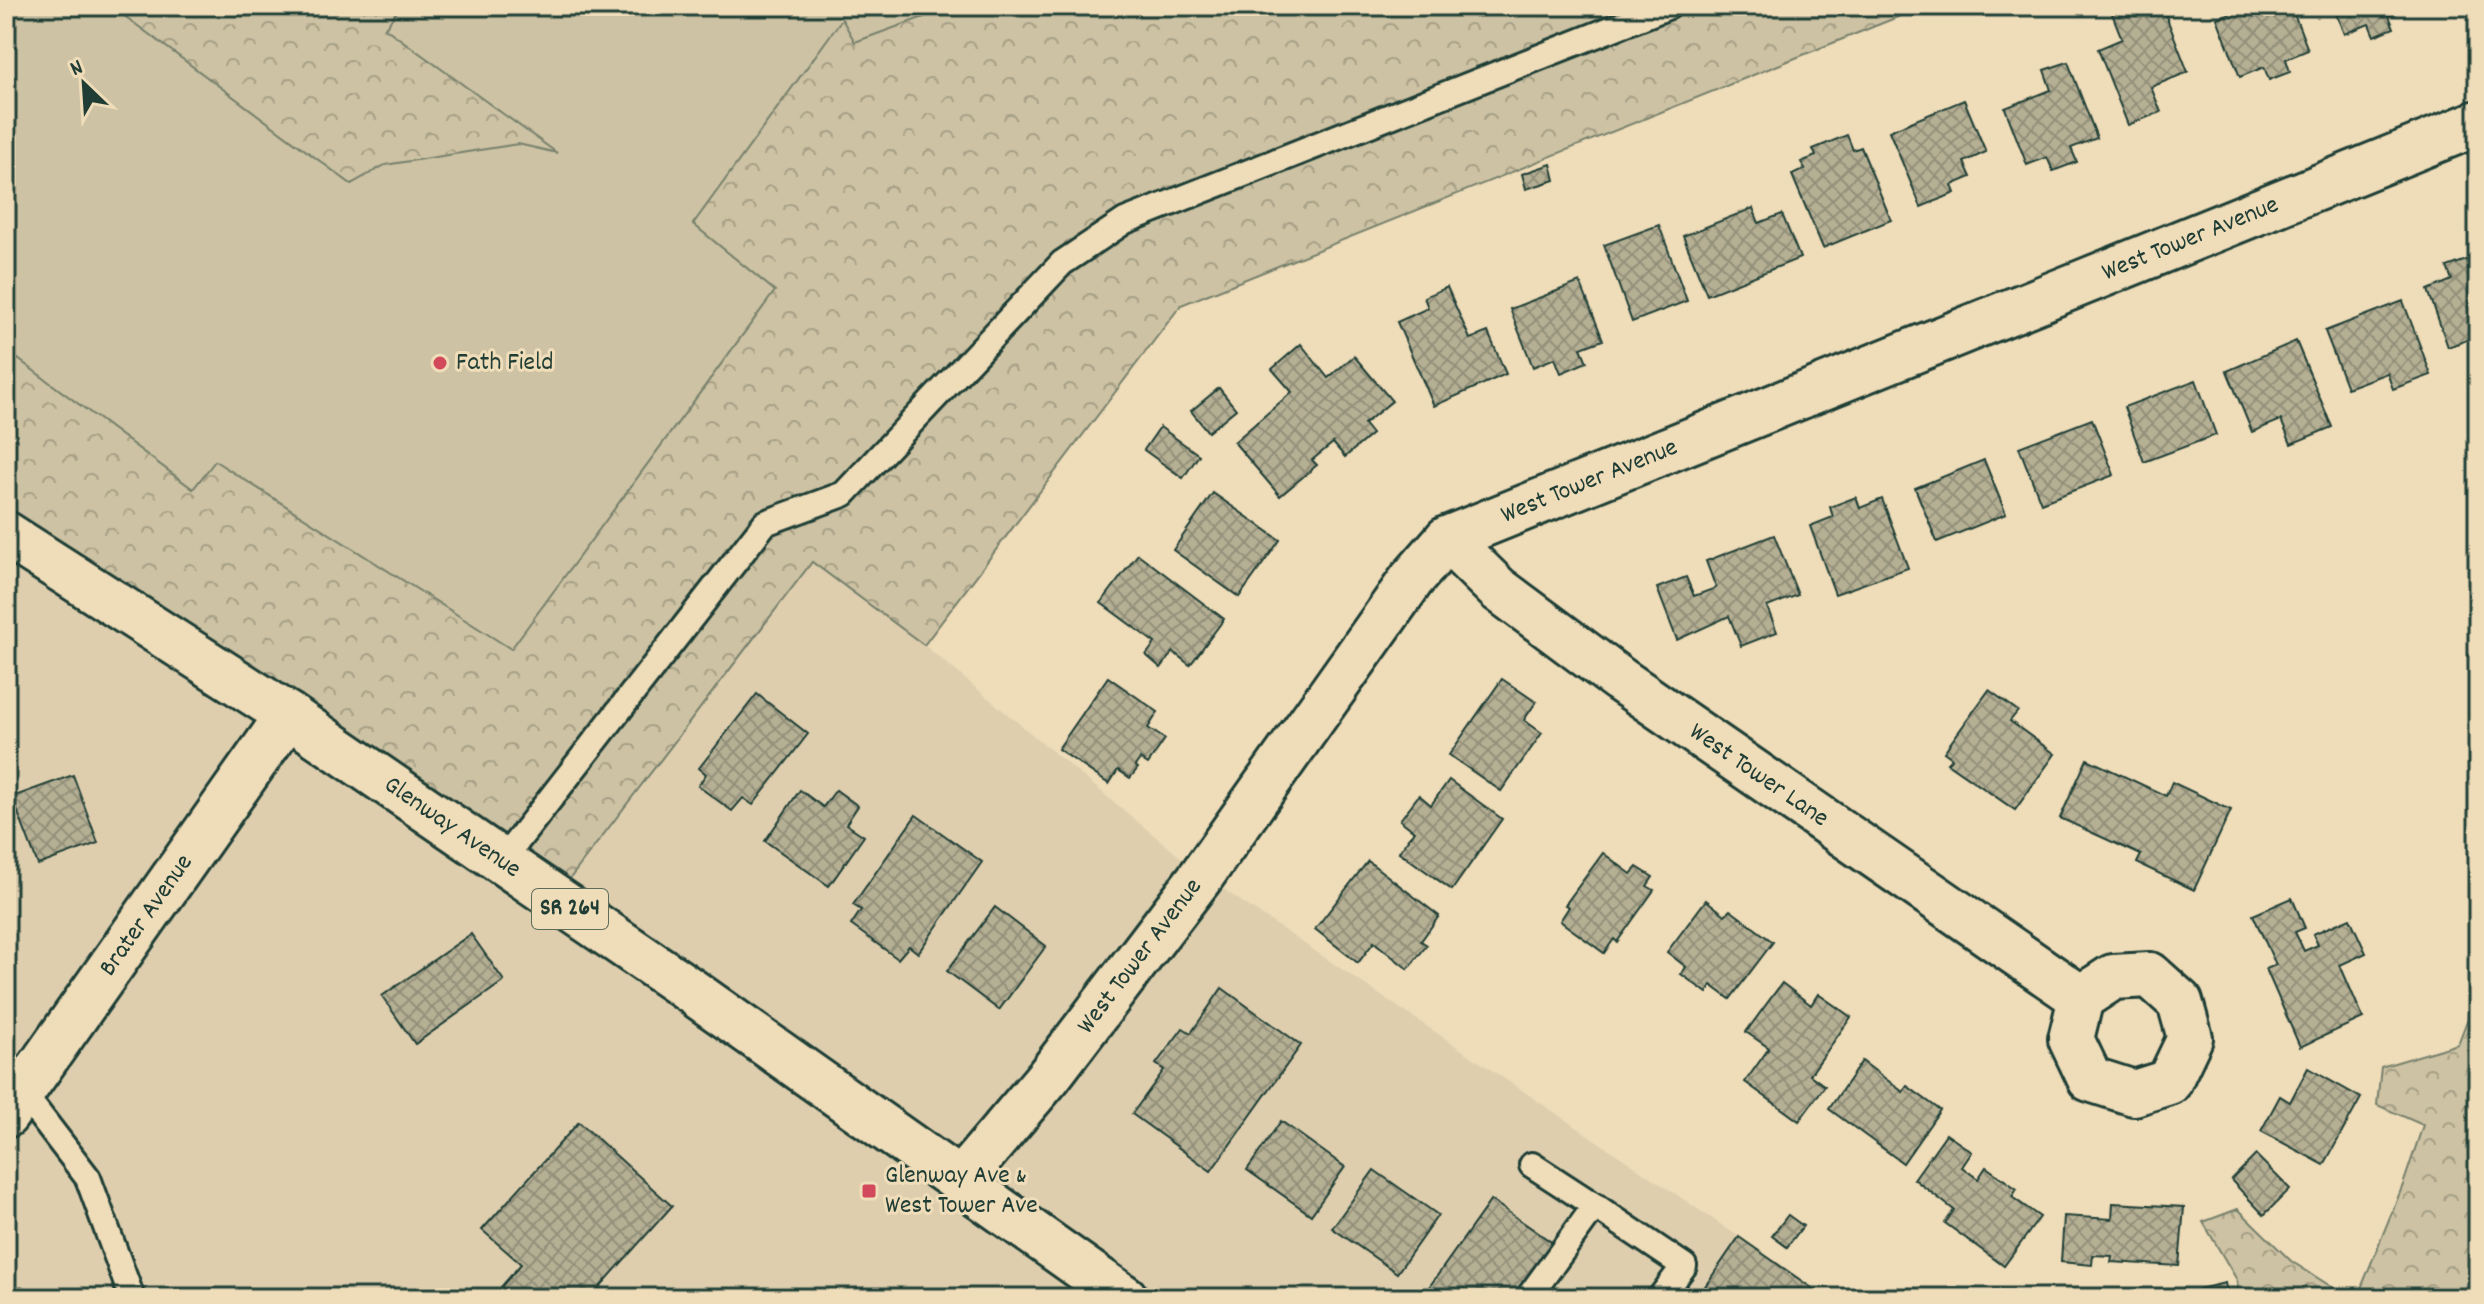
<svg xmlns="http://www.w3.org/2000/svg" width="2484" height="1304" viewBox="0 0 2484 1304" font-family="Dekko,sans-serif">
<style>
.built{fill:#deceae}
.forest{fill:url(#forest-crowns);stroke:#76806c;stroke-width:2}
.pitch{fill:#cdc2a3;stroke:#76806c;stroke-width:2}
.building{fill:url(#building-cross-hatch);stroke:#1f3d34;stroke-width:2}
.lines{fill:none;stroke-linecap:round;stroke-linejoin:round}
.lane-casing{stroke:#1f3d34;stroke-width:30}
.street-casing{stroke:#1f3d34;stroke-width:50}
.primary-casing{stroke:#1f3d34;stroke-width:50}
.lane{stroke:#efdcb9;stroke-width:24}
.street{stroke:#efdcb9;stroke-width:44}
.primary{stroke:#efdcb9;stroke-width:44}
.poi-dot{fill:#d1495b;stroke:#efdcb9;stroke-width:3}
.labels{text-anchor:middle;dominant-baseline:central;stroke-width:6;stroke-linejoin:round;paint-order:stroke}
.shield{fill:#efdcb9;stroke:#5d6d5c;stroke-width:2}
.shield-label{font-size:24px;font-weight:bold;fill:#1f3d34}
.street-label{font-size:26px;fill:#1f3d34;stroke:#efdcb9}
.poi-label{font-size:26px;fill:#1f3d34;stroke:#efdcb9;text-anchor:start}
</style>
<defs>
<pattern id="forest-crowns" width="20" height="18" patternUnits="userSpaceOnUse" patternTransform="scale(2)"><rect width="20" height="18" fill="#cdc2a3"/><path d="M2 6a3 3 0 1 1 6 0M12 15a3 3 0 1 1 6 0" fill="none" stroke="#a69f86"/></pattern>
<pattern id="building-cross-hatch" width="8" height="8" patternUnits="userSpaceOnUse" patternTransform="scale(2)"><rect width="8" height="8" fill="#b5af94"/><path d="M0 0l8 8M0 8l8-8" fill="none" stroke="#93907a"/></pattern>
</defs>
<rect width="100%" height="100%" fill="#efdcb9"/>
<filter id="ink" filterUnits="userSpaceOnUse"><feTurbulence type="fractalNoise" baseFrequency=".0125" numOctaves="2"/><feDisplacementMap in="SourceGraphic" scale="16" xChannelSelector="R" yChannelSelector="G"/><feConvolveMatrix kernelMatrix="1 2 1 2 8 2 1 2 1" color-interpolation-filters="sRGB"/></filter>
<g filter="url(#ink)">
<path class="built" d="M 6,534 L 555,898 L 812,562 L 924,645 L 1202,875 L 1830,1298 L 6,1298 L 6,1115 L 22,1092 L 6,1052 Z"/>
<g class="forest">
<path d="M 6,6 L 1925,6 L 1181,305 L 924,645 L 812,562 L 555,898 L 6,534 Z"/>
<path d="M 2478,992 L 2478,1298 L 2357,1298 L 2403,1185 L 2423,1125 L 2377,1105 L 2381,1067 L 2458,1044 Z"/>
<path d="M 2238,1209 L 2291,1261 L 2349,1298 L 2239,1298 L 2237,1280 L 2203,1222 Z"/>
</g>
<path class="pitch" d="M 6,6 L 111,6 L 351,184 L 385,165 L 518,144 L 557,153 L 385,28 L 401,6 L 954,6 L 855,42 L 842,19 L 693,224 L 775,291 L 511,649 L 215,461 L 193,489 L 6,350 Z"/>
<g class="building">
<path d="M 2109,6 L 2162,6 L 2188,72 L 2151,87 L 2161,112 L 2128,125 L 2098,49 L 2122,39 Z"/>
<path d="M 2250,6 L 2291,6 L 2308,50 L 2286,59 L 2290,72 L 2269,80 L 2264,67 L 2240,77 L 2217,18 Z"/>
<path d="M 2333,6 L 2411,6 L 2412,7 L 2389,16 L 2394,28 L 2374,36 L 2369,24 L 2344,34 Z"/>
<path d="M 2068,62 L 2097,138 L 2071,148 L 2077,162 L 2053,171 L 2047,157 L 2027,165 L 2005,108 L 2051,90 L 2044,70 Z"/>
<path d="M 1964,100 L 1986,152 L 1964,162 L 1971,177 L 1952,185 L 1955,193 L 1921,207 L 1889,131 Z"/>
<path d="M 1847,135 L 1853,150 L 1861,147 L 1891,220 L 1823,248 L 1792,175 L 1805,169 L 1801,162 L 1816,156 L 1813,149 Z"/>
<path d="M 1551,164 L 1555,180 L 1526,189 L 1522,174 Z"/>
<path d="M 1753,208 L 1759,223 L 1782,214 L 1800,258 L 1707,295 L 1683,236 Z"/>
<path d="M 1659,225 L 1687,301 L 1632,322 L 1604,245 Z"/>
<path d="M 2472,258 L 2478,270 L 2478,336 L 2448,347 L 2428,290 L 2452,280 L 2447,267 Z"/>
<path d="M 1580,282 L 1603,340 L 1581,348 L 1587,362 L 1561,373 L 1555,358 L 1533,367 L 1510,309 Z"/>
<path d="M 1447,287 L 1470,339 L 1488,332 L 1506,374 L 1434,406 L 1397,322 L 1428,308 L 1424,297 Z"/>
<path d="M 2403,301 L 2431,375 L 2393,389 L 2387,373 L 2347,388 L 2325,331 Z"/>
<path d="M 2296,341 L 2332,427 L 2291,444 L 2281,420 L 2252,432 L 2227,371 Z"/>
<path d="M 1301,344 L 1328,378 L 1354,356 L 1392,401 L 1364,424 L 1372,434 L 1345,457 L 1333,443 L 1312,460 L 1317,465 L 1280,496 L 1234,442 L 1292,392 L 1272,369 Z"/>
<path d="M 2196,380 L 2216,435 L 2144,462 L 2124,407 Z"/>
<path d="M 1219,388 L 1236,409 L 1208,432 L 1191,411 Z"/>
<path d="M 2092,419 L 2114,475 L 2041,503 L 2019,447 Z"/>
<path d="M 1160,427 L 1199,455 L 1183,478 L 1144,450 Z"/>
<path d="M 1984,460 L 2006,514 L 1937,542 L 1915,488 Z"/>
<path d="M 1213,493 L 1280,540 L 1239,597 L 1173,550 Z"/>
<path d="M 1856,497 L 1860,508 L 1882,499 L 1908,568 L 1835,594 L 1810,526 L 1833,517 L 1830,507 Z"/>
<path d="M 1774,535 L 1798,595 L 1767,607 L 1777,632 L 1741,646 L 1729,616 L 1677,640 L 1657,588 L 1686,577 L 1694,596 L 1716,588 L 1706,561 Z"/>
<path d="M 1138,554 L 1224,619 L 1190,665 L 1173,652 L 1161,668 L 1146,655 L 1155,643 L 1101,603 Z"/>
<path d="M 1108,677 L 1158,712 L 1148,728 L 1165,739 L 1148,764 L 1140,759 L 1135,766 L 1138,768 L 1130,778 L 1118,770 L 1109,784 L 1058,749 Z"/>
<path d="M 1502,679 L 1536,702 L 1524,720 L 1542,733 L 1501,791 L 1449,755 Z"/>
<path d="M 1989,690 L 2018,711 L 2010,721 L 2055,754 L 2015,810 L 1947,763 L 1952,758 L 1944,752 Z"/>
<path d="M 757,694 L 808,734 L 753,805 L 743,798 L 732,811 L 698,786 L 706,774 L 699,768 Z"/>
<path d="M 2087,759 L 2166,796 L 2172,782 L 2231,810 L 2194,890 L 2137,863 L 2141,855 L 2060,818 Z"/>
<path d="M 73,775 L 98,843 L 38,865 L 12,797 Z"/>
<path d="M 1449,780 L 1502,819 L 1452,890 L 1399,852 L 1414,831 L 1400,820 L 1419,795 L 1431,805 Z"/>
<path d="M 800,790 L 823,807 L 836,790 L 858,806 L 846,824 L 864,836 L 829,886 L 765,841 Z"/>
<path d="M 916,815 L 982,862 L 918,953 L 909,946 L 898,959 L 851,925 L 861,910 L 853,905 Z"/>
<path d="M 1603,853 L 1631,874 L 1637,867 L 1653,877 L 1647,886 L 1654,890 L 1617,942 L 1614,939 L 1604,953 L 1560,921 L 1569,907 L 1565,905 Z"/>
<path d="M 1368,861 L 1439,916 L 1421,941 L 1427,945 L 1408,969 L 1374,942 L 1358,963 L 1315,929 Z"/>
<path d="M 2292,898 L 2305,928 L 2295,932 L 2304,951 L 2318,945 L 2313,934 L 2350,918 L 2366,953 L 2340,965 L 2363,1018 L 2300,1047 L 2266,969 L 2276,965 L 2253,915 Z"/>
<path d="M 1706,900 L 1725,915 L 1730,910 L 1773,942 L 1730,999 L 1711,985 L 1707,993 L 1681,974 L 1686,967 L 1667,952 Z"/>
<path d="M 995,907 L 1046,946 L 999,1010 L 947,971 Z"/>
<path d="M 471,934 L 504,981 L 415,1044 L 382,996 Z"/>
<path d="M 1782,983 L 1811,1005 L 1818,994 L 1851,1017 L 1810,1075 L 1825,1086 L 1799,1121 L 1745,1082 L 1769,1048 L 1746,1032 Z"/>
<path d="M 1222,988 L 1301,1045 L 1211,1171 L 1132,1114 L 1164,1070 L 1156,1064 L 1183,1028 L 1191,1033 Z"/>
<path d="M 1862,1061 L 1903,1092 L 1907,1086 L 1940,1110 L 1903,1163 L 1829,1109 Z"/>
<path d="M 2308,1068 L 2361,1098 L 2324,1165 L 2261,1131 L 2280,1096 L 2290,1102 Z"/>
<path d="M 1281,1121 L 1345,1167 L 1311,1215 L 1247,1170 Z"/>
<path d="M 579,1122 L 672,1206 L 590,1298 L 513,1298 L 501,1287 L 521,1264 L 482,1230 Z"/>
<path d="M 1946,1134 L 1972,1152 L 1962,1167 L 1978,1179 L 1986,1167 L 2017,1189 L 2012,1197 L 2040,1217 L 2004,1266 L 1945,1223 L 1954,1210 L 1914,1179 Z"/>
<path d="M 2256,1155 L 2290,1189 L 2264,1215 L 2231,1180 Z"/>
<path d="M 1374,1170 L 1438,1215 L 1397,1273 L 1332,1228 Z"/>
<path d="M 1491,1200 L 1560,1248 L 1524,1298 L 1439,1298 L 1427,1290 Z"/>
<path d="M 2113,1203 L 2184,1207 L 2179,1266 L 2111,1262 L 2112,1256 L 2093,1255 L 2092,1265 L 2061,1262 L 2064,1216 L 2112,1219 Z"/>
<path d="M 1788,1215 L 1803,1226 L 1787,1247 L 1772,1236 Z"/>
<path d="M 1739,1237 L 1826,1298 L 1697,1298 Z"/>
<path d="M 2225,1283 L 2228,1298 L 2200,1298 L 2199,1289 Z"/>
<path d="M 1563,1288 L 1577,1298 L 1556,1298 Z"/>
</g>
<g class="lines">
<g class="lane-casing">
<g id="lane">
<path d="M 501,862 L 765,523 L 844,494 L 1062,263 L 1125,221 L 1669,6"/>
<path d="M 22,1092 L 88,1178 L 132,1298"/>
<path d="M 1532,1165 L 1595,1206"/>
<path d="M 1528,1298 L 1595,1206 L 1684,1266 L 1660,1298"/>
</g>
</g>
<g class="street-casing">
<g id="street">
<path id="s1" d="M 1447,539 L 1498,589 L 1619,679 L 2081,998 L 2071,1039 L 2090,1079 L 2134,1093 L 2169,1082 L 2190,1038 L 2180,1002 L 2150,975 L 2113,977 L 2081,998"/>
<path id="s2" d="M 6,1115 L 288,715"/>
<path id="s3" d="M 960,1181 L 1049,1076 L 1202,875 L 1412,579 L 1447,539 L 2478,123"/>
</g>
</g>
<g class="primary-casing">
<g id="primary">
<path id="s4" d="M 6,534 L 288,715 L 694,993 L 1125,1298"/>
</g>
</g>
<use href="#lane" class="lane"/>
<use href="#street" class="street"/>
<use href="#primary" class="primary"/>
</g>
</g>
<g class="poi-dot">
<circle cx="440" cy="363" r="8"/>
<rect x="861" y="1183" width="16" height="16" rx="4"/>
</g>
<g class="labels">
<rect class="shield" x="532" y="889" width="76" height="40" rx="6"/>
<g class="shield-label">
<text x="570" y="909">SR 264</text>
</g>
<g class="street-label">
<text stroke="none"><textPath href="#s3" startOffset="1608">West Tower Avenue</textPath></text>
<text stroke="none"><textPath href="#s3" startOffset="960">West Tower Avenue</textPath></text>
<text stroke="none"><textPath href="#s1" startOffset="392">West Tower Lane</textPath></text>
<text stroke="none"><textPath href="#s4" startOffset="534">Glenway Avenue</textPath></text>
<text stroke="none"><textPath href="#s2" startOffset="244">Brater Avenue</textPath></text>
<text stroke="none"><textPath href="#s3" startOffset="288">West Tower Avenue</textPath></text>
</g>
<g class="poi-label">
<text x="456" y="363">Fath Field</text>
<text x="885" y="1176">Glenway Ave &amp;<tspan x="885" dy="30">West Tower Ave</tspan></text>
</g>
</g>
<rect width="2484" height="1304" fill="none" stroke="#efdcb9" stroke-width="32"/>
<rect x="16" y="16" width="2452" height="1272" fill="none" stroke="#1f3d34" stroke-width="3" filter="url(#ink)"/>
<g transform="translate(84 84) rotate(335)" stroke="#efdcb9" stroke-width="6" paint-order="stroke">
<path d="M0-6L14 30L0 20L-14 30Z" fill="#1f3d34"/>
<text y="-12" font-size="22" font-weight="bold" text-anchor="middle" fill="#1f3d34">N</text>
</g>
</svg>
